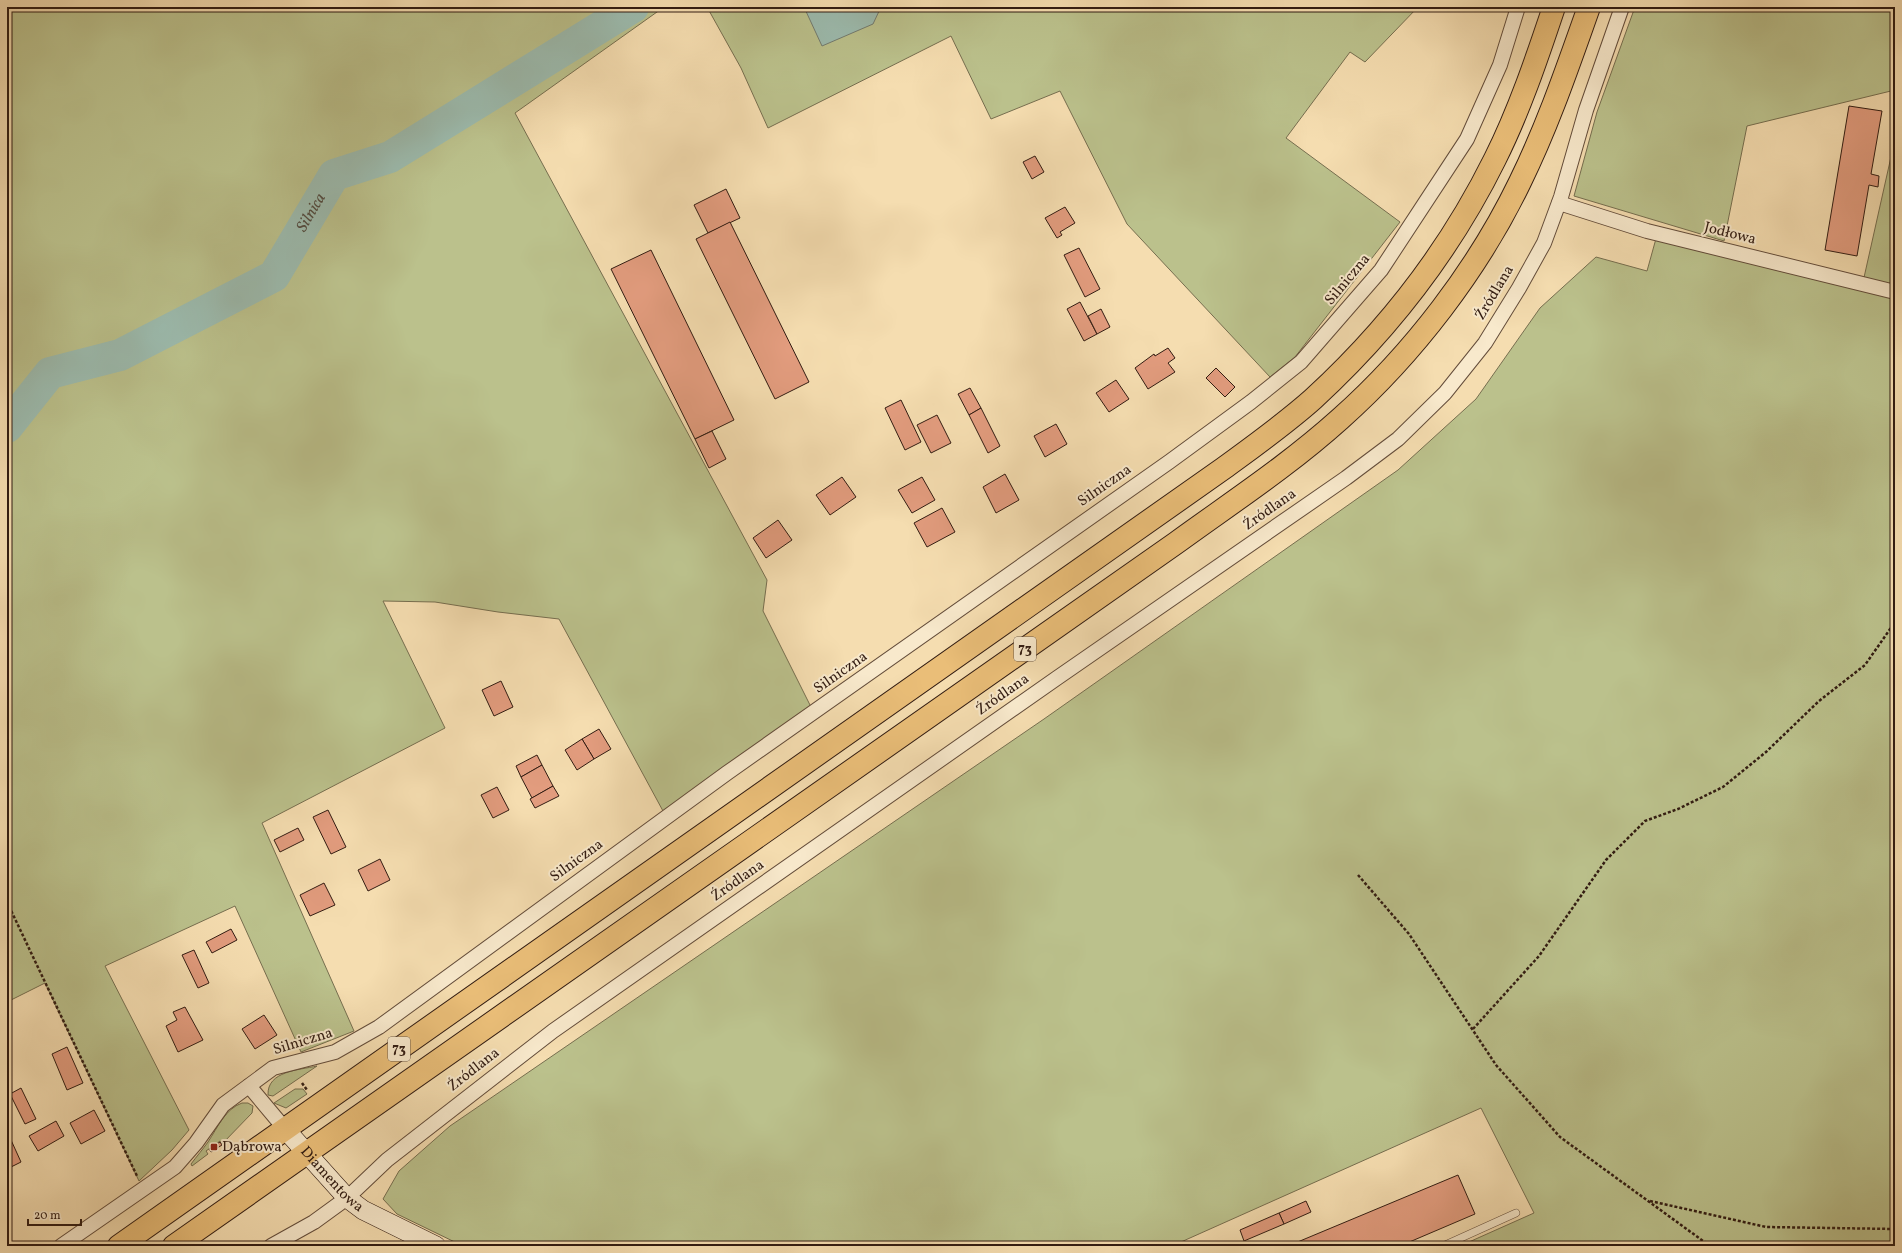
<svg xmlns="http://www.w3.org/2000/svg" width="1902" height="1253" viewBox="0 0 1902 1253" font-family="Vollkorn,serif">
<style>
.green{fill:#bbc18c;stroke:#766e4f}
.water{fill:#9cbbae;stroke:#727b70}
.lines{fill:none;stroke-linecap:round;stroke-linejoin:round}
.river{stroke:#9cbbae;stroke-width:32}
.building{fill:#e29c7e;stroke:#321c12}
.lane-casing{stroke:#634c3a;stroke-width:8}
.street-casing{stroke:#634c3a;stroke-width:16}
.secondary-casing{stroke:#321c12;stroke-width:20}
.primary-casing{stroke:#321c12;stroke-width:24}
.path{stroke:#321c12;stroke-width:2.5;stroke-dasharray:3 2;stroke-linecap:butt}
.lane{stroke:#f8e9cc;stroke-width:7}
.street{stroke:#f8e9cc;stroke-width:14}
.secondary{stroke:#f8e9cc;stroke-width:19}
.primary{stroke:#eabe78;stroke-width:22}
.poi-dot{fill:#8f2418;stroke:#f8e9cc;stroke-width:1.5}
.labels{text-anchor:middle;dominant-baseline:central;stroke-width:4;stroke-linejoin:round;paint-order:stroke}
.shield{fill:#f8e9cc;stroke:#6d5a4a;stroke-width:1}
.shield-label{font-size:14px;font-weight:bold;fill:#321c12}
.street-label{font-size:15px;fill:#321c12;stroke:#f8e9cc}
.poi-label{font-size:15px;fill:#321c12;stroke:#f8e9cc;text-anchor:start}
.water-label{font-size:16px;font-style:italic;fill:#524c41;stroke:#f8e9cc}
</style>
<rect width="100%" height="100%" fill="#f5ddb0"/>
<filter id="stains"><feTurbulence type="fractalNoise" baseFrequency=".005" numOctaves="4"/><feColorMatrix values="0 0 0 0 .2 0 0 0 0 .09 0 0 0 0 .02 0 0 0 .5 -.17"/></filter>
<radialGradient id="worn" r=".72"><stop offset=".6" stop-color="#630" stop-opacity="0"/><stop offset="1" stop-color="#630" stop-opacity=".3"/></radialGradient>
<g class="green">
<path d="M 7,7 L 664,7 L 515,113 L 767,580 L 763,611 L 811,707 L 663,811 L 559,619 L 498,612 L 435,602 L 383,601 L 445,728 L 262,823 L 354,1031 L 301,1052 L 235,906 L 105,966 L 189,1130 L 172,1150 L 139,1181 L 45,983 L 7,1002 Z"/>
<path d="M 707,7 L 1418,7 L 1365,62 L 1350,52 L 1286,138 L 1400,222 L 1295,357 L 1270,377 L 1127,224 L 1060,91 L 991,119 L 951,36 L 768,128 L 741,68 Z"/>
<path d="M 1635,7 L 1895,7 L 1895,90 L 1747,126 L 1724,241 L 1574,196 L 1597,112 Z"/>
<path d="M 1895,139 L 1895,1246 L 1460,1246 L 1534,1213 L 1481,1108 L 1172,1246 L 463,1246 L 397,1214 L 383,1199 L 399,1171 L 450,1126 L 1044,719 L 1398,470 L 1476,399 L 1540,308 L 1596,257 L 1647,271 L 1657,235 L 1863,282 Z"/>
<path d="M 317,1066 L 273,1096 L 268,1095 C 267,1071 299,1070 317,1066 Z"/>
<path d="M 295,1089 L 303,1089 L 307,1094 L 286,1108 L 274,1103 Z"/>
<path d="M 242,1103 L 248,1103 L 253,1106 L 252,1113 L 222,1144 L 220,1141 L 206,1151 L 208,1154 L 192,1166 L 191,1164 C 197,1156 203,1149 208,1142 C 218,1127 225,1109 242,1103 Z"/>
</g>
<path class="water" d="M 804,7 L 881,7 L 873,24 L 822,46 Z"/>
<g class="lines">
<path class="river" id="s1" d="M 7,427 L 50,373 L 120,355 L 274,276 L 334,175 L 390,157 L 633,7"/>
</g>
<g class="building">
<path d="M 1849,106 L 1882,111 L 1871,174 L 1879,176 L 1878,187 L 1869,185 L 1857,256 L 1825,250 Z"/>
<path d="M 1035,156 L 1044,172 L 1032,179 L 1023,162 Z"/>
<path d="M 726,189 L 740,218 L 708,233 L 694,205 Z"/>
<path d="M 1065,207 L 1075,223 L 1060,232 L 1062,235 L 1057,238 L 1045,218 Z"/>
<path d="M 730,222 L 809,382 L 775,399 L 696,239 Z"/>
<path d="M 1079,248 L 1100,289 L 1085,297 L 1064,255 Z"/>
<path d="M 651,250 L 734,420 L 695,439 L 611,269 Z"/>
<path d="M 1080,302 L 1097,334 L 1084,341 L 1067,309 Z"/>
<path d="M 1101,309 L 1110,327 L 1097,334 L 1088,316 Z"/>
<path d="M 1168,348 L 1175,358 L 1168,363 L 1175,372 L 1148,389 L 1135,368 L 1154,354 L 1155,356 Z"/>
<path d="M 1216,368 L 1235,387 L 1225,397 L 1206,378 Z"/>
<path d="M 1116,380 L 1129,399 L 1109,412 L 1096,393 Z"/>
<path d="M 970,388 L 981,408 L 969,415 L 958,394 Z"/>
<path d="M 901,400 L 921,442 L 905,450 L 885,408 Z"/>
<path d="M 981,408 L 1000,446 L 988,453 L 969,415 Z"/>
<path d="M 937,415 L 951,443 L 931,453 L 917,425 Z"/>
<path d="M 1056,424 L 1067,444 L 1045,457 L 1034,436 Z"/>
<path d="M 712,431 L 726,459 L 709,468 L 695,439 Z"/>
<path d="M 1005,474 L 1019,500 L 996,513 L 983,487 Z"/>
<path d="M 842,477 L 856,497 L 830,515 L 816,495 Z"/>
<path d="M 922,477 L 935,500 L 912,513 L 898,490 Z"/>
<path d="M 942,508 L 955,532 L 927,547 L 914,523 Z"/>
<path d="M 778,520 L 792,540 L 766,558 L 753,538 Z"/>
<path d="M 501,681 L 513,707 L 494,716 L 482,690 Z"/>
<path d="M 599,729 L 611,749 L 594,759 L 582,739 Z"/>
<path d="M 582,739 L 594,759 L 577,770 L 565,750 Z"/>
<path d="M 537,755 L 542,765 L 521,777 L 516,766 Z"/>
<path d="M 542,765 L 553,786 L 532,798 L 521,777 Z"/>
<path d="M 553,786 L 559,796 L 535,808 L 530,799 Z"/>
<path d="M 497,787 L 509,810 L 493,818 L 481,795 Z"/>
<path d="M 328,810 L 346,847 L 331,854 L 313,817 Z"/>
<path d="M 298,828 L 304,840 L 280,852 L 274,840 Z"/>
<path d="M 380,859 L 390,880 L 368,891 L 358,870 Z"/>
<path d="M 324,883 L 335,905 L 310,916 L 300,895 Z"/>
<path d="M 231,929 L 237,940 L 212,953 L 206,942 Z"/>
<path d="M 194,950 L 209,983 L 198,988 L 182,955 Z"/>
<path d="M 185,1007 L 203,1040 L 178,1052 L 166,1026 L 177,1020 L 173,1012 Z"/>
<path d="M 264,1015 L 277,1035 L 255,1049 L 242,1029 Z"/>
<path d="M 67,1047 L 83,1083 L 67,1090 L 52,1054 Z"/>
<path d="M 21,1088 L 36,1119 L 25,1124 L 10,1094 Z"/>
<path d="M 94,1110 L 105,1131 L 81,1144 L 70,1123 Z"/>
<path d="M 56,1121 L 64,1136 L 38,1151 L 29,1136 Z"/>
<path d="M 11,1140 L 21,1162 L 7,1169 L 7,1142 Z"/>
<path d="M 220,1142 L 222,1145 L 211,1152 L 209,1149 Z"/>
<path d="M 1458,1175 L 1475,1214 L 1400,1246 L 1288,1246 Z"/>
<path d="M 1306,1201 L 1311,1212 L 1284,1224 L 1279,1213 Z"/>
<path d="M 1279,1213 L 1284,1224 L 1244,1241 L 1240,1230 Z"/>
</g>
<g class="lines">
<g class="lane-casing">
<path id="lane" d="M 1443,1246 L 1516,1213"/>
</g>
<g class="street-casing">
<g id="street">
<path d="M 1559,203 L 1647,231 L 1895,292"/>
<path d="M 249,1086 L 285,1129"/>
<path d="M 61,1246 L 175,1167 L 196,1143 L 223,1105 L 273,1068 L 335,1052 L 379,1027 L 727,773 L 1169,462 L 1251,402 L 1301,362 L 1381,270 L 1467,139 L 1500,65 L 1518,7"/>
<path d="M 271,1246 L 314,1222 L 347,1198 L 387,1160 L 553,1031 L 1057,678 L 1346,478 L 1398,439 L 1445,393 L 1485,343 L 1519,288 L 1544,243 L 1561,197 L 1586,110 L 1622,7"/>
</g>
</g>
<g class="secondary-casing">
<g id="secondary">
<path id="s2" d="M 285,1129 L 347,1198 L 363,1210 L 436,1246"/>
</g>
</g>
<g class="primary-casing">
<g id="primary">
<path d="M 119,1246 L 1224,468 C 1254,446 1285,424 1313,399 C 1387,331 1450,250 1495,159 C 1519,111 1537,58 1554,7"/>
<path d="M 174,1246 L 1176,543 C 1231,503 1289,465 1340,419 C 1413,354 1478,269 1520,182 C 1548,125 1568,66 1589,7"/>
</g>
</g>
<g class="path">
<path d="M 1358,875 L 1409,934 L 1496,1065 L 1560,1137 L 1710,1246"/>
<path d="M 7,902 L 137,1176"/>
<path d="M 1473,1029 L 1539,956 L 1606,860 L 1645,821 L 1678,809 L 1723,787 L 1766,752 L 1819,701 L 1865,665 L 1895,622"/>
<path d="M 302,1083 L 307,1090"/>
<path d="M 1650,1201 L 1766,1227 L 1895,1229"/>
</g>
<use href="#lane" class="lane"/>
<use href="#street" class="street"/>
<use href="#secondary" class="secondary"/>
<use href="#primary" class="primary"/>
</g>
<rect class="poi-dot" x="210" y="1143" width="8" height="8" rx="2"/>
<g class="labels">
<g class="shield">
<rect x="1014" y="637" width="22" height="24" rx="3"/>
<rect x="388" y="1037" width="22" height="24" rx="3"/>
</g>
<g class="shield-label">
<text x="1025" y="649">73</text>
<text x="399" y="1049">73</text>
</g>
<g class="street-label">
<text transform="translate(1730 234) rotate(14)">Jodłowa</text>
<text transform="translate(1348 280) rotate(-50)">Silniczna</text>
<text transform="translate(1495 293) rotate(-59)">Źródlana</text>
<text transform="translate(1105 486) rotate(-35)">Silniczna</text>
<text transform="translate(1270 510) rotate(-35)">Źródlana</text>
<text transform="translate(841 673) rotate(-35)">Silniczna</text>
<text transform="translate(1003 695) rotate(-35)">Źródlana</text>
<text transform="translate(577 861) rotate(-36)">Silniczna</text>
<text transform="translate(738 881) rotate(-35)">Źródlana</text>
<text transform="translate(303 1042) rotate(-17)">Silniczna</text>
<text transform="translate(474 1070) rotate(-38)">Źródlana</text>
<text stroke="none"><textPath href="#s2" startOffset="69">Diamentowa</textPath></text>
</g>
<g class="poi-label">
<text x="222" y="1147">Dąbrowa</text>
</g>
<g class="water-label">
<text stroke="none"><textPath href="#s1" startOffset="388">Silnica</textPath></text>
</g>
</g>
<rect width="1902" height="1253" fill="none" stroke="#f5ddb0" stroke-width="24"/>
<rect x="8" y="8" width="1886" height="1237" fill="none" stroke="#321c12" stroke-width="2"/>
<rect x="12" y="12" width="1878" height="1229" fill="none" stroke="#321c12"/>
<path d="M28 1219v6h53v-6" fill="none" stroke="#321c12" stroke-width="2"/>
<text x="34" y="1219" font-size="12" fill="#321c12" stroke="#f8e9cc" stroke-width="3" paint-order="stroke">20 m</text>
<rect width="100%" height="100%" filter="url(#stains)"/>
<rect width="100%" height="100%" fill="url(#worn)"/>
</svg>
